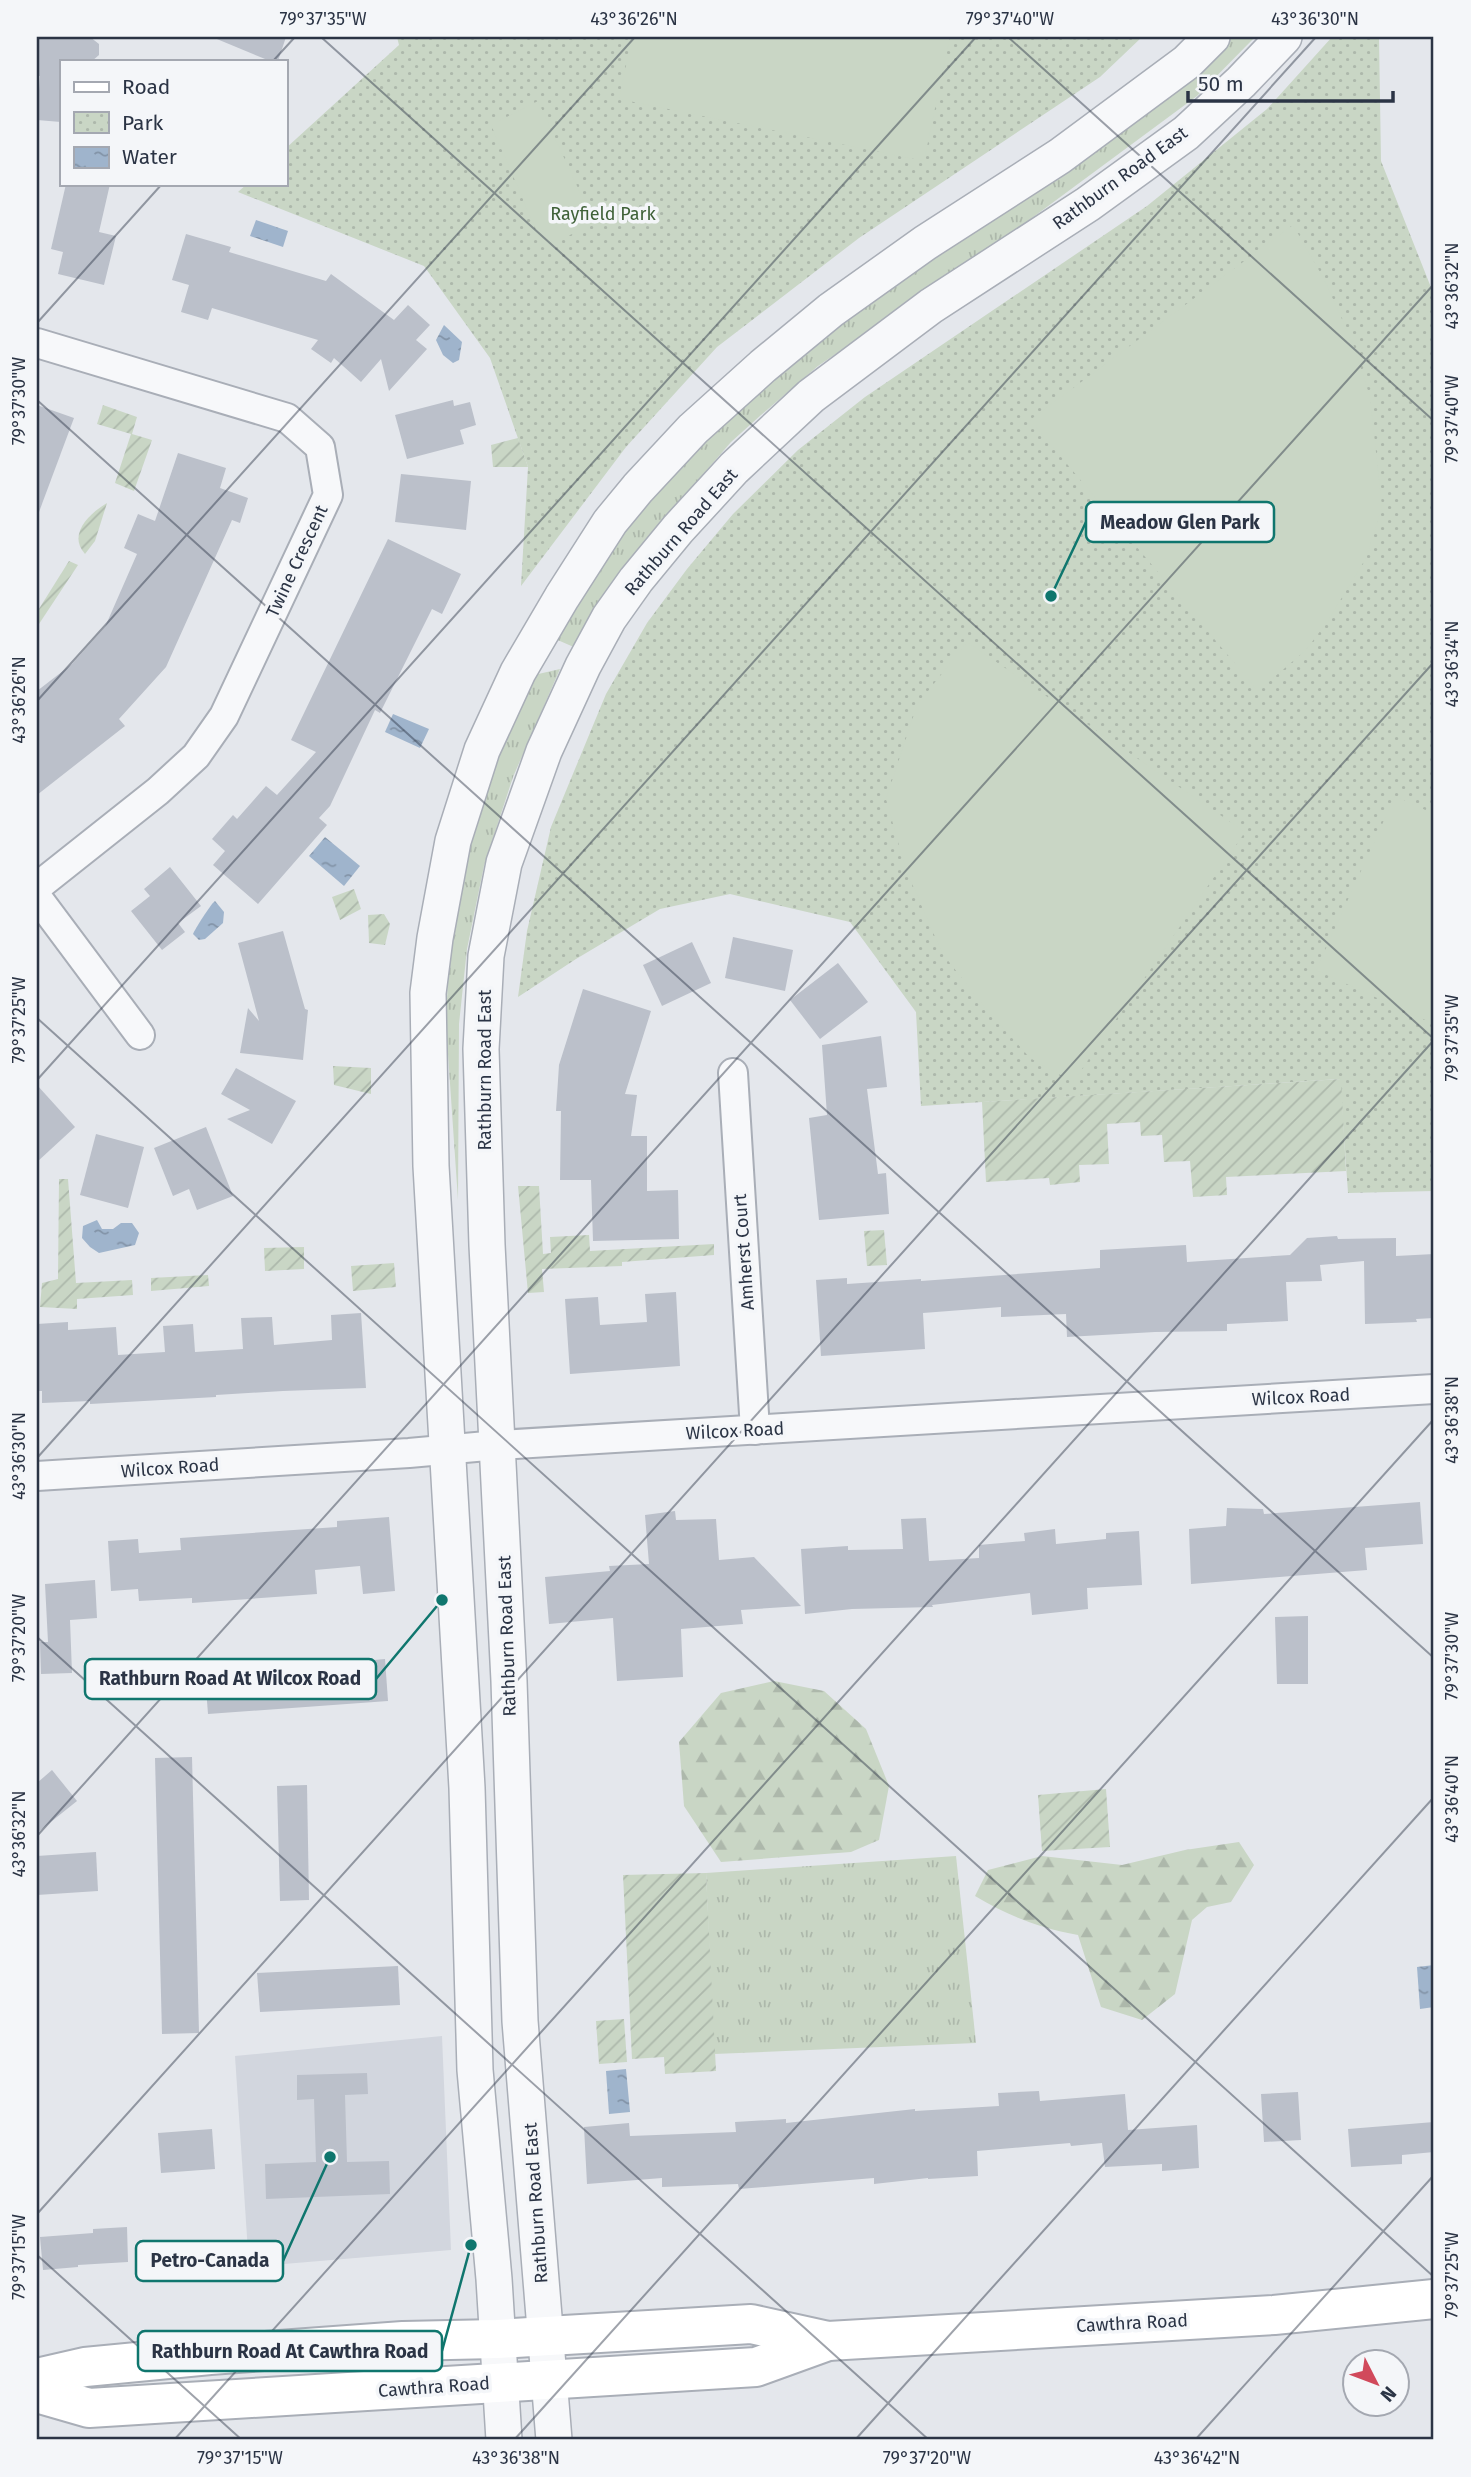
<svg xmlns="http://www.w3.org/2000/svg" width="1471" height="2477" viewBox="0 0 1471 2477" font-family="'Fira Sans',sans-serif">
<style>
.built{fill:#d2d6de}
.grass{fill:url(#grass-tufts)}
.forest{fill:url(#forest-firs)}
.park{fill:url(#park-dots)}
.garden{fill:url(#garden-furrows)}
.pitch{fill:#c9d6c5}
.water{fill:url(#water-ripples)}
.building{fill:#bbc0ca}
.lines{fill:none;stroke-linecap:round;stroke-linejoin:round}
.minor-casing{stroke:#a9aeb7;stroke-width:32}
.tertiary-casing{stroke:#a9aeb7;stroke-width:38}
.secondary-casing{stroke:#a9aeb7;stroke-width:42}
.minor{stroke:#f7f8fa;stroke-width:28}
.tertiary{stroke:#f7f8fa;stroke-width:35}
.secondary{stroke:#fff;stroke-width:38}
.ticks{fill:none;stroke:#2b3445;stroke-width:2;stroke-opacity:0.45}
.labels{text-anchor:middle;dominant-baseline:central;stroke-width:7;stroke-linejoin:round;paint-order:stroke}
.street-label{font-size:18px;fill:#2b3445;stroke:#f4f6f9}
.park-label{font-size:18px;fill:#3f6138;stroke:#f4f6f9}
.leader{fill:none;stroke:#0f766e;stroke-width:2.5}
.callout-dot{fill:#0f766e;stroke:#f4f6f9;stroke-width:2.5}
.callout{fill:#f4f6f9;stroke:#0f766e;stroke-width:2.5}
.callout-label{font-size:19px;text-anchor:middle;font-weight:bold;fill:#2b3445}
.neatline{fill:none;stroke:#2b3445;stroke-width:2.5}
.ticks-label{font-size:18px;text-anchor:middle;fill:#2b3445}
</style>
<defs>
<pattern id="grass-tufts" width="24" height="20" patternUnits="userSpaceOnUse" patternTransform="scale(1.75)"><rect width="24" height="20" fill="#c9d6c5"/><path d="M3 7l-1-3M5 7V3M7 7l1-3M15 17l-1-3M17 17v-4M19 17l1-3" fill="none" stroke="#adb8ab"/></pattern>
<pattern id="forest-firs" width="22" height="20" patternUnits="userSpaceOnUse" patternTransform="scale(1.75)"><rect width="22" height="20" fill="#c9d6c5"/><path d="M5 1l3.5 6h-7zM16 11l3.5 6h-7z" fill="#adb8ab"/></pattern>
<pattern id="park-dots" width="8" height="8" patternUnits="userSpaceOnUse" patternTransform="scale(1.75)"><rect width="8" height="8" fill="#c9d6c5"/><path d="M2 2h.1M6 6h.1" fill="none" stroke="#adb8ab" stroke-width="1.8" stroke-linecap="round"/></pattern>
<pattern id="garden-furrows" width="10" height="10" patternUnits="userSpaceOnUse" patternTransform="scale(1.75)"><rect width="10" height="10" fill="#c9d6c5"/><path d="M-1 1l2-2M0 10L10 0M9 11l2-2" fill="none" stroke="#adb8ab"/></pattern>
<pattern id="water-ripples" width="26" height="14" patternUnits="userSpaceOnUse" patternTransform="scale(1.75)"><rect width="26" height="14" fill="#9fb4cc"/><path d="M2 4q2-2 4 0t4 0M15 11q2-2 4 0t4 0" fill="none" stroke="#8293a7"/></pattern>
</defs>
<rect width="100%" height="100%" fill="#e4e7ec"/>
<path class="built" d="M 442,2036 L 451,2250 L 249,2267 L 235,2056 Z"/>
<g class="grass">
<path d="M 1228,37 L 1255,37 L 1197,96 L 994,246 L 818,366 L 761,415 L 731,442 L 638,550 L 605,598 L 576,648 L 553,638 L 601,561 L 685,458 L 800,352 Z"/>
<path d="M 560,669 L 513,777 L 484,866 L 467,949 L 459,1024 L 458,1200 L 446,1025 L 449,950 L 465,854 L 493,766 L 534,675 Z"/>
<path d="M 956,1856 L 976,2043 L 714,2054 L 706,1873 Z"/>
</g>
<g class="forest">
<path d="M 774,1681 L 824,1691 L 866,1729 L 889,1786 L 879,1840 L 851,1852 L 721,1862 L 684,1806 L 679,1742 L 721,1693 Z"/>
<path d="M 1239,1842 L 1254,1865 L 1231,1902 L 1207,1907 L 1192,1920 L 1175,1994 L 1142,2020 L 1101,2007 L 1078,1935 C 1037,1927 1011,1917 975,1896 L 988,1870 L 1042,1856 L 1122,1865 L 1185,1850 Z"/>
</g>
<g class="park">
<path d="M 397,37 L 1142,37 L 1100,77 L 859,238 L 717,347 L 626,447 L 521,586 L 528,467 L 490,358 L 424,266 L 238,192 L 247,184 L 285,184 L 285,149 L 399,45 Z"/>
<path d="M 1332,37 L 1379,37 L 1381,161 L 1434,295 L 1434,1191 L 1348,1193 L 1340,1079 L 921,1106 L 916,1012 L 850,922 L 730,894 L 660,909 L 576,959 L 518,997 L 527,931 L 551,827 L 606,694 L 647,623 L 687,569 L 733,514 L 798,450 L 865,397 L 1147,206 L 1267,109 Z"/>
</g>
<g class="garden">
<path d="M 103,405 L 137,417 L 132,434 L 152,440 L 134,491 L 115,483 L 131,434 L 97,424 Z"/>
<path d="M 518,438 L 528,467 L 493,467 L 491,445 Z"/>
<path d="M 107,503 L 95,541 L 85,554 C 67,534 90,513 107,503 Z"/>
<path d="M 69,561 L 78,565 L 37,627 L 37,612 Z"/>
<path d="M 354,889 L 361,909 L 340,920 L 332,897 Z"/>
<path d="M 384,914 L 390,924 L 385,945 L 369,943 L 368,915 Z"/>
<path d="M 333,1066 L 371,1068 L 371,1094 L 334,1085 Z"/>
<path d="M 1341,1079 L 1346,1171 L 1226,1177 L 1227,1195 L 1193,1197 L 1190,1161 L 1164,1162 L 1162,1135 L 1141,1136 L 1140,1122 L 1107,1124 L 1109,1164 L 1079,1165 L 1080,1182 L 1050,1185 L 1049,1178 L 986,1182 L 982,1102 Z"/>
<path d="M 59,1179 L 68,1179 L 76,1283 L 132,1280 L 133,1295 L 77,1299 L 77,1309 L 40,1307 L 42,1283 L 58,1279 Z"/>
<path d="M 518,1186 L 539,1186 L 543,1254 L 551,1253 L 550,1237 L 589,1235 L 590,1251 L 714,1244 L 714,1255 L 622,1262 L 622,1266 L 542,1269 L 544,1292 L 528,1293 Z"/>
<path d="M 884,1230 L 887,1265 L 867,1266 L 864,1231 Z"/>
<path d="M 304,1247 L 304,1269 L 265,1271 L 264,1248 Z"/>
<path d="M 394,1263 L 396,1287 L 353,1291 L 351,1266 Z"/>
<path d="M 208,1275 L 209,1286 L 151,1291 L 151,1278 Z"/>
<path d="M 1106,1789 L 1110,1847 L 1042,1851 L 1038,1795 Z"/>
<path d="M 706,1873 L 716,2071 L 665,2074 L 664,2057 L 632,2059 L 623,1875 Z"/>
<path d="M 624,2019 L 627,2062 L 599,2064 L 596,2021 Z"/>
</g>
<g class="pitch">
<path d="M 632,37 L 950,37 L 924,161 L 619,99 Z"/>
<path d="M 538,101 L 594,223 L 544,248 L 491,125 Z"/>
<path d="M 1293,225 L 1324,279 L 1353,344 L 1370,397 L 1382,507 L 1366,558 L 1327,622 L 1306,650 L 1258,691 L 1030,420 Z"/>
<path d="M 967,642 L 1245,832 L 1073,1082 L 1030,1058 L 983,1005 L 942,953 L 906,870 L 886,799 L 917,705 Z"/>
<path d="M 1395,796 L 1434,814 L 1434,1024 L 1316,970 Z"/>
</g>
<g class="water">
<path d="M 256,220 L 288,231 L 283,247 L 250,236 Z"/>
<path d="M 444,325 L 462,342 L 459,360 L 453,363 L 443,355 L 436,340 Z"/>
<path d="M 393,714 L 429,729 L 420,748 L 385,732 Z"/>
<path d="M 325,837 L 360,866 L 344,886 L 309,856 Z"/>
<path d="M 215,901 L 224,912 L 223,923 L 205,939 L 199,940 L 193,934 C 195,929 210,905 215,901 Z"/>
<path d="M 97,1220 L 102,1229 L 113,1229 L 121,1223 L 132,1223 L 139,1233 L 135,1245 L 99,1253 L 90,1247 L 82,1238 L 83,1226 Z"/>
<path d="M 1434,1965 L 1434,2007 L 1420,2009 L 1417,1967 Z"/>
<path d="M 626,2069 L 630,2112 L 609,2114 L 606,2071 Z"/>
</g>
<g class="building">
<path d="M 37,37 L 90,37 L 99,44 L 99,55 L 92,61 L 61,61 L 61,122 L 37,120 L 40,76 L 37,76 Z"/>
<path d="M 212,37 L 286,37 L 278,61 L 270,61 Z"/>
<path d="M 66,184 L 110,184 L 99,232 L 116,236 L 104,285 L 58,274 L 63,252 L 51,249 Z"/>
<path d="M 186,234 L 231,247 L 229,252 L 326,281 L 331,274 L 394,320 L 408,305 L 430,325 L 416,340 L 427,349 L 389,391 L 381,359 L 361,382 L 334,358 L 331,363 L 311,349 L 318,340 L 212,308 L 208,320 L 181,312 L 189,285 L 172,280 Z"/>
<path d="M 453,400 L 454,406 L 470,402 L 476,425 L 460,430 L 464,444 L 407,459 L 395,415 Z"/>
<path d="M 37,405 L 74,418 L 39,512 L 37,512 Z"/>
<path d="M 178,453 L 226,468 L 220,488 L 248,498 L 240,523 L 232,520 L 166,667 L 119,719 L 125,726 L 37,795 L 37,691 L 72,664 L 105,627 L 137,554 L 124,548 L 138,514 L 155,521 Z"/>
<path d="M 401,474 L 471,481 L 466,530 L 395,522 Z"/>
<path d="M 388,539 L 461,574 L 442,614 L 432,609 L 380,713 L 375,710 L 330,806 L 319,818 L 327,825 L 258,904 L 213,865 L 225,851 L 212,839 L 233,815 L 237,819 L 266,786 L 277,795 L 316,752 L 291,740 Z"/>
<path d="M 170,867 L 201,906 L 178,923 L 185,932 L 162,950 L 131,911 L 150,896 L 144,889 Z"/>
<path d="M 283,931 L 305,1009 L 308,1010 L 303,1060 L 240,1053 L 248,1008 L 259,1021 L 238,943 Z"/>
<path d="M 733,937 L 793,950 L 785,991 L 725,978 Z"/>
<path d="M 692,942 L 711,983 L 662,1006 L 643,965 Z"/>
<path d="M 838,963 L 868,1002 L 820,1039 L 790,1000 Z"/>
<path d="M 583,989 L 651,1011 L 625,1094 L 637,1095 L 631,1136 L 647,1136 L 647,1191 L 678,1190 L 679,1239 L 593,1241 L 591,1180 L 560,1180 L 561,1111 L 556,1111 L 559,1065 Z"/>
<path d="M 881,1036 L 887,1087 L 867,1089 L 878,1174 L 886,1173 L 889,1214 L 819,1220 L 809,1118 L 827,1115 L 822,1045 Z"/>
<path d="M 236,1068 L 296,1101 L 272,1144 L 227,1119 L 250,1110 L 221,1094 Z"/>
<path d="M 37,1085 L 75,1127 L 37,1162 Z"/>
<path d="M 206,1127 L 233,1196 L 197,1210 L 189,1189 L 173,1196 L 154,1148 Z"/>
<path d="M 96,1134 L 144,1147 L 128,1208 L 80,1195 Z"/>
<path d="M 1337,1236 L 1338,1239 L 1396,1238 L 1396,1256 L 1434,1254 L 1434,1318 L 1416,1319 L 1417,1322 L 1365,1324 L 1364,1261 L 1320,1265 L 1322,1281 L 1286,1282 L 1288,1321 L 1227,1324 L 1227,1331 L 1155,1332 L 1067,1337 L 1066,1314 L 1001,1317 L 1001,1307 L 923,1313 L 925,1349 L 821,1356 L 816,1280 L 847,1278 L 847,1284 L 921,1279 L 921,1281 L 1100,1268 L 1100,1250 L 1186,1245 L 1187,1262 L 1290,1255 L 1307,1238 Z"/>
<path d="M 676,1292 L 680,1366 L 570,1374 L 565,1299 L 598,1297 L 600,1325 L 647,1322 L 645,1294 Z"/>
<path d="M 361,1313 L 366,1388 L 283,1391 L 216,1395 L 216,1397 L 90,1404 L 90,1401 L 42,1403 L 42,1391 L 37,1391 L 37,1324 L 68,1322 L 68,1330 L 116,1327 L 118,1355 L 165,1352 L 163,1326 L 193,1324 L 195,1352 L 243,1349 L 241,1318 L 272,1317 L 274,1345 L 332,1340 L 331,1315 Z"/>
<path d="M 1420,1502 L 1423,1544 L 1365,1548 L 1367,1570 L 1191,1584 L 1189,1529 L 1226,1526 L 1227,1508 L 1263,1509 L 1264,1514 Z"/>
<path d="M 675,1511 L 676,1520 L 716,1519 L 719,1560 L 754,1557 L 801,1606 L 741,1610 L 743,1624 L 681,1629 L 683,1677 L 617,1681 L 613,1618 L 549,1624 L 545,1577 L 610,1571 L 609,1566 L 649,1564 L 645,1515 Z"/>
<path d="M 389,1517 L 395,1591 L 363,1594 L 360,1566 L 315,1570 L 317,1594 L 192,1603 L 192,1598 L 139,1601 L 138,1589 L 111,1591 L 108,1541 L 138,1539 L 139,1553 L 181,1550 L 180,1538 L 337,1527 L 337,1521 Z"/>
<path d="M 926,1518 L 929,1561 L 979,1558 L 979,1545 L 1025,1541 L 1024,1533 L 1055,1529 L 1056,1544 L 1106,1539 L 1106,1533 L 1139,1531 L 1142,1585 L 1087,1588 L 1088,1609 L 1032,1615 L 1030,1593 L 932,1605 L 933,1607 L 852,1609 L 805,1614 L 801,1549 L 848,1546 L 848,1550 L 903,1549 L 901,1519 Z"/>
<path d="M 95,1580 L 97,1618 L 70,1620 L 72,1673 L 41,1674 L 40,1642 L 48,1642 L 45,1584 Z"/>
<path d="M 1308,1616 L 1308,1684 L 1277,1684 L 1275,1617 Z"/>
<path d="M 385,1659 L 388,1701 L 208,1714 L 205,1675 Z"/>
<path d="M 192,1757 L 199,2033 L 162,2034 L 155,1758 Z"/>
<path d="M 52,1770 L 77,1801 L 37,1833 L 37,1783 Z"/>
<path d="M 307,1785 L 309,1900 L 280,1901 L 277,1786 Z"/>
<path d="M 96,1852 L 98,1891 L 37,1895 L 37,1856 Z"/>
<path d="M 398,1966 L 400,2005 L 260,2012 L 257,1973 Z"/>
<path d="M 367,2073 L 368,2094 L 345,2095 L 347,2162 L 389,2161 L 390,2194 L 266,2199 L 265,2164 L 316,2162 L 314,2099 L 297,2100 L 297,2075 Z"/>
<path d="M 1039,2091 L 1040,2101 L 1125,2094 L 1128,2130 L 1197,2125 L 1199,2168 L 1162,2171 L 1162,2164 L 1105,2167 L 1102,2143 L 1071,2146 L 1070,2143 L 977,2151 L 978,2176 L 928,2179 L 928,2178 L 874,2184 L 874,2178 L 739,2189 L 738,2184 L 662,2187 L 662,2178 L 587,2184 L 584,2127 L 629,2123 L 630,2136 L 736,2132 L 735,2122 L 786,2119 L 786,2123 L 915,2109 L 915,2111 L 999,2106 L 998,2093 Z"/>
<path d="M 1298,2092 L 1301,2140 L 1264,2142 L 1261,2094 Z"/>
<path d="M 1434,2122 L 1434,2152 L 1402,2155 L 1402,2164 L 1351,2167 L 1348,2129 Z"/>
<path d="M 212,2129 L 215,2169 L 161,2173 L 158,2133 Z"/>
<path d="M 127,2227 L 128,2262 L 78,2265 L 78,2267 L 43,2270 L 40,2237 L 93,2233 L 93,2229 Z"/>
</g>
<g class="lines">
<g class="minor-casing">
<g id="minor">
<path d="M 37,343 L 287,418 L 320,447 L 328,495 L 224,716 L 196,756 L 158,791 L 37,887"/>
<path d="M 37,897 L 140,1035"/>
<path d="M 733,1073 L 755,1430"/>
<path d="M 37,1476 L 409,1453 L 498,1445 L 1434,1389"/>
</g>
</g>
<g class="tertiary-casing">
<g id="tertiary">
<path d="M 504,2440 L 494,2279 L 475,2070 L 467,1788 L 431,1166 L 428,993 L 435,938 L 453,841 L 482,750 L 518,672 L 562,597 L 610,522 L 638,488 L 693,429 L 763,366 L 831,310 L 925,243 L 1060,156 L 1187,62 L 1212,37"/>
<path d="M 554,2440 L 520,2021 L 509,1681 L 487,1245 L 481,1049 L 486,956 L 504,863 L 544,751 L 583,666 L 609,618 L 636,580 L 678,529 L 734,468 L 811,396 L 931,306 L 1088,204 L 1186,133 L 1241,82 L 1284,37"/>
</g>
</g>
<g class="secondary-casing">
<g id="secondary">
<path d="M 37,2378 L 85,2367 L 210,2355 L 403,2341 L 497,2339 L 751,2324 L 828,2341"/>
<path d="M 37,2393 L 89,2408 L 756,2367 L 828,2341 L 1274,2315 L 1434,2299"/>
</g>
</g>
<use href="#minor" class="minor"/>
<use href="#tertiary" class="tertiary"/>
<use href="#secondary" class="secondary"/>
</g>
<path class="ticks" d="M 321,37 L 1434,1039M 1008,37 L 1434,421M 273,61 L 295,37M 37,323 L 162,184M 37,400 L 1434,1658M 37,701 L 635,37M 37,1018 L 1434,2277M 37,1080 L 976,37M 37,1458 L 1316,37M 37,1637 L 929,2440M 37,1836 L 1434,284M 37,2214 L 1434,662M 37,2255 L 242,2440M 174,2440 L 1434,1040M 514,2440 L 1434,1419M 855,2440 L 1434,1797M 1195,2440 L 1434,2175"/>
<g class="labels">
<g class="street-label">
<text transform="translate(1120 178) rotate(-36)">Rathburn Road East</text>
<text transform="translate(681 532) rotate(-49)">Rathburn Road East</text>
<text transform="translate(297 561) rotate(-65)">Twine Crescent</text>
<text transform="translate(485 1070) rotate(-90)">Rathburn Road East</text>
<text transform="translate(744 1252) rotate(-94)">Amherst Court</text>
<text transform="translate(1301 1397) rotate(-3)">Wilcox Road</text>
<text transform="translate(735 1431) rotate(-3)">Wilcox Road</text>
<text transform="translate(170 1468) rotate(-4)">Wilcox Road</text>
<text transform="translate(507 1636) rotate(-92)">Rathburn Road East</text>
<text transform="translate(536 2203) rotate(-94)">Rathburn Road East</text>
<text transform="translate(1132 2323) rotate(-3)">Cawthra Road</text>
<text transform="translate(434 2387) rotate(-4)">Cawthra Road</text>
</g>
<g class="park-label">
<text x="603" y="214">Rayfield Park</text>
</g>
</g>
<path class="leader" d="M1051 596L1086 522M442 1600L376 1679M330 2157L283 2261M471 2245L442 2351"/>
<g class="callout-dot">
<circle cx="1051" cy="596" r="7"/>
<circle cx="442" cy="1600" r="7"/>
<circle cx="330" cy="2157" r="7"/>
<circle cx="471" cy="2245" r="7"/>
</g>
<g class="callout">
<rect x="1086" y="502" width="188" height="40" rx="7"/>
<rect x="85" y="1659" width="291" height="40" rx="7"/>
<rect x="136" y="2241" width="147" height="40" rx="7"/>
<rect x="138" y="2331" width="304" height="40" rx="7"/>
</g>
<g class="callout-label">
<text x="1180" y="529">Meadow Glen Park</text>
<text x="230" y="1685">Rathburn Road At Wilcox Road</text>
<text x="210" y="2267">Petro-Canada</text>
<text x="290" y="2358">Rathburn Road At Cawthra Road</text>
</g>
<rect width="1471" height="2477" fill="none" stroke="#f4f6f9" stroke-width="77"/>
<rect x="60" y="60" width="228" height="126" fill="#f4f6f9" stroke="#a4a8b1" stroke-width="2"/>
<rect x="74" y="82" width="35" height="10" fill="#ffffff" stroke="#a4a8b1" stroke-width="2"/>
<text x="122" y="94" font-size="21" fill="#2b3445">Road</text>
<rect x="74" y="112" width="35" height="21" fill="url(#park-dots)" stroke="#a4a8b1" stroke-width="2"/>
<text x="122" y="130" font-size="21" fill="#2b3445">Park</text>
<rect x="74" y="147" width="35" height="21" fill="url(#water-ripples)" stroke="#a4a8b1" stroke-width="2"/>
<text x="122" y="164" font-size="21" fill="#2b3445">Water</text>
<g transform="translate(1376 2383) rotate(132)"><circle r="33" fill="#f4f6f9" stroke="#a4a8b1" stroke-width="2"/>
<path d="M0-5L12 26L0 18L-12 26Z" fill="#d1495b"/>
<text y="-10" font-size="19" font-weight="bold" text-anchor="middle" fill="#2b3445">N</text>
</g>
<path d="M1188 91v10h205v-10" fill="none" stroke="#2b3445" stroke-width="3.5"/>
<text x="1198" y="91" font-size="21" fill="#2b3445" stroke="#f4f6f9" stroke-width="5" paint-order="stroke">50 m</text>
<rect x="38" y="38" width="1394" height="2400" class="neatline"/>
<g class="ticks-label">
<text x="323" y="25">79°37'35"W</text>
<text x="634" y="25">43°36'26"N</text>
<text x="1010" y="25">79°37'40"W</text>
<text x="1315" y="25">43°36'30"N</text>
<text transform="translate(1452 286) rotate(-90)" y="6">43°36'32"N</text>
<text transform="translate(19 401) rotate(-90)" y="6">79°37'30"W</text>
<text transform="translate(1452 419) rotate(-90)" y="6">79°37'40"W</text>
<text transform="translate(1452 664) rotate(-90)" y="6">43°36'34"N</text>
<text transform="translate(19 700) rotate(-90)" y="6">43°36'26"N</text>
<text transform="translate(19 1020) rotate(-90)" y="6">79°37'25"W</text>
<text transform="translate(1452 1038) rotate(-90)" y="6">79°37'35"W</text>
<text transform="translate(1452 1420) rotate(-90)" y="6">43°36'38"N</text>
<text transform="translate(19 1456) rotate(-90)" y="6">43°36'30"N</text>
<text transform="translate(19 1638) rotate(-90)" y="6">79°37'20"W</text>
<text transform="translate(1452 1656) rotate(-90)" y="6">79°37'30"W</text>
<text transform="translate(1452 1799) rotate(-90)" y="6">43°36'40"N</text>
<text transform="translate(19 1834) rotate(-90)" y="6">43°36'32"N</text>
<text transform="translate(19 2257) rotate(-90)" y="6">79°37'15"W</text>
<text transform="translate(1452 2275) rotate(-90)" y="6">79°37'25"W</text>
<text x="240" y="2464">79°37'15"W</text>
<text x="516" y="2464">43°36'38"N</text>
<text x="927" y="2464">79°37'20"W</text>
<text x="1197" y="2464">43°36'42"N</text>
</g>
</svg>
